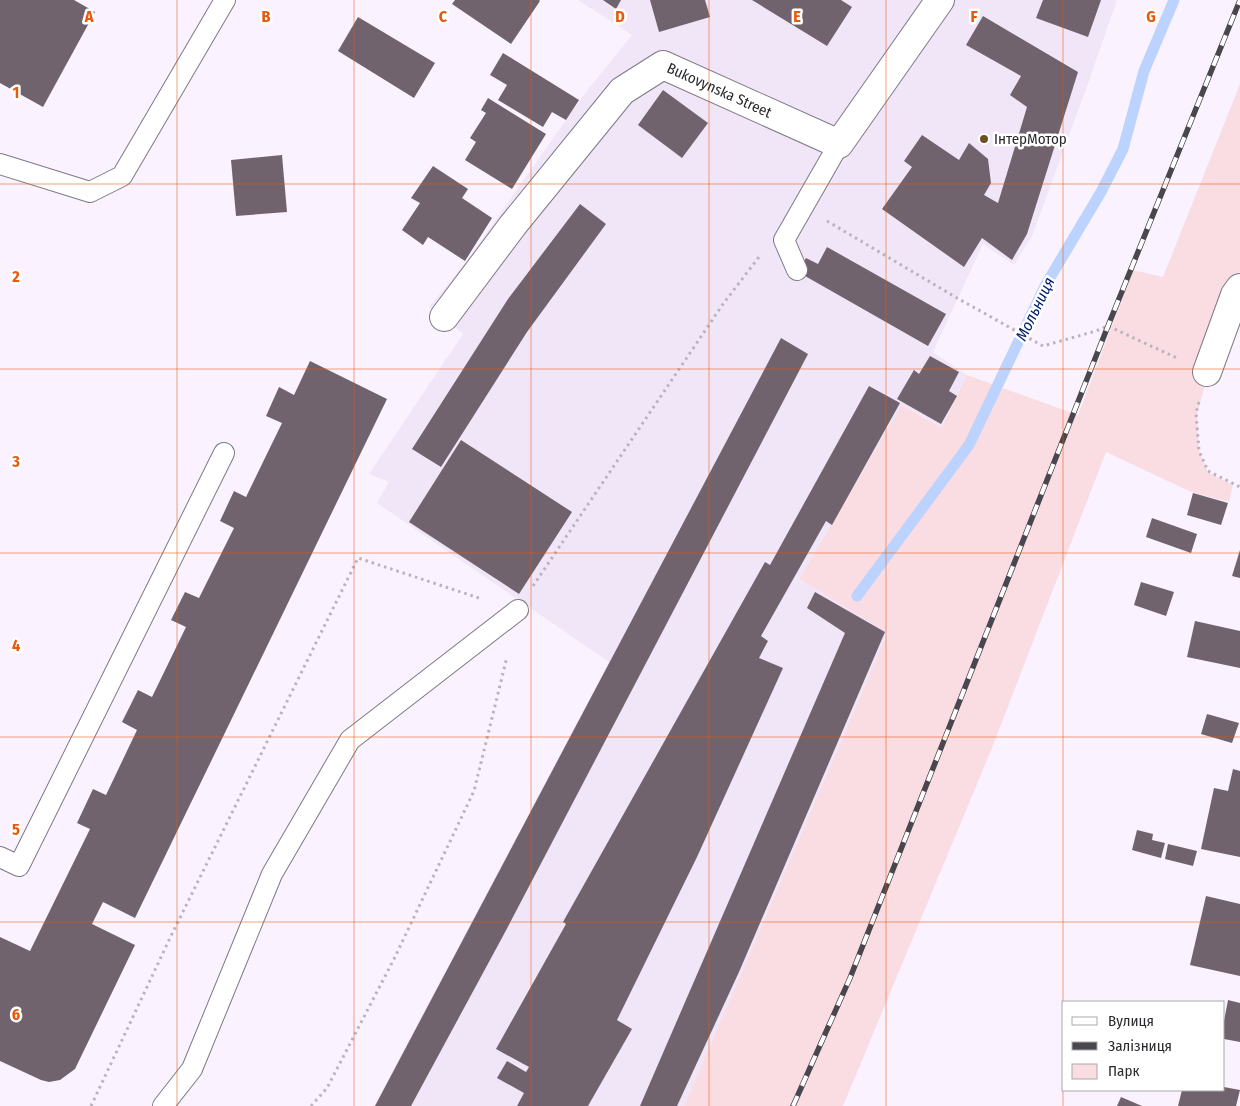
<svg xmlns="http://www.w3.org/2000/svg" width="1240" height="1106" viewBox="0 0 1240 1106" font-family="'Fira Sans Condensed',sans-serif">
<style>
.built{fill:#f1e6f8}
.green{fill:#fadce3}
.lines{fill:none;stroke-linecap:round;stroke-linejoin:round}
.stream{stroke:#bbd3fe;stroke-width:11}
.building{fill:#71636d}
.lane-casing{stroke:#7f7885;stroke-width:22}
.street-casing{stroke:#7f7885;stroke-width:30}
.path{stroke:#b9b3bd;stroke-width:3;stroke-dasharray:2.5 4;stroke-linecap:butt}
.lane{stroke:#fff;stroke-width:20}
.street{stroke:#fff;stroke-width:28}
.rail-casing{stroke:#4a464d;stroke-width:5.5}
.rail{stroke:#fff;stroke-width:4;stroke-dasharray:11;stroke-linecap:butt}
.grid{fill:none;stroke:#e8590c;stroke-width:1;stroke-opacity:0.55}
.poi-dot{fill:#6d4f23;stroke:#fff;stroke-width:2}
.labels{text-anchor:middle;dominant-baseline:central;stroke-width:5;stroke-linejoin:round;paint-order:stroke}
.street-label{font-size:15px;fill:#2b282e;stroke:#fff}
.poi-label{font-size:15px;fill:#2b282e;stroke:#fff;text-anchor:start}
.water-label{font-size:16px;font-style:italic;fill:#001e6c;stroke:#fff}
.grid-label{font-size:16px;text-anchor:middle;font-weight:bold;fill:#e8590c;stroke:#fff;stroke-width:5;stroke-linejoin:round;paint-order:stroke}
</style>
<rect width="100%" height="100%" fill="#faf3ff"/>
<path class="built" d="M 578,0 L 1117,0 L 1089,81 L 1032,236 L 1014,265 L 983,244 L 933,352 L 967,375 L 941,428 L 903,405 L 799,579 L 889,633 L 684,1106 L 374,1106 L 609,662 L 377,503 L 389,482 L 369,474 L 463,334 L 429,307 L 466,262 L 582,97 L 632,35 Z"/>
<path class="green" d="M 1240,84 L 1240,271 L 1225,293 L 1208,374 L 1197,414 L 1199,451 L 1208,472 L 1233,485 L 1229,502 L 1191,492 L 1106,452 L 992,748 L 843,1106 L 684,1106 L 888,633 L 799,579 L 902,405 L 941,428 L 967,375 L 1078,415 L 1133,270 L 1163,277 Z"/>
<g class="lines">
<path class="stream" d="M 857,596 L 969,445 L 1045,286 L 1101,192 L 1123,149 L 1144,71 L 1174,0"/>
</g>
<g class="building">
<path d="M 0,0 L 74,0 L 95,12 L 43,107 L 0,83 Z"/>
<path d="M 455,0 L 539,0 L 540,1 L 511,44 L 452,4 Z"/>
<path d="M 603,0 L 621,0 L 616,9 Z"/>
<path d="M 650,0 L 705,0 L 710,17 L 659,32 Z"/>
<path d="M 752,0 L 841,0 L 852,7 L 827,46 Z"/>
<path d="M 1043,0 L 1101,0 L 1088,37 L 1036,18 Z"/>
<path d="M 983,16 L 1078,72 L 1027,234 L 1012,260 L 982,238 L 964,267 L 882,209 L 912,167 L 904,161 L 922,135 L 959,160 L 969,143 L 988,159 L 991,183 L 984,195 L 998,203 L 1027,107 L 1010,95 L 1021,76 L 966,45 Z"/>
<path d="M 358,17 L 435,63 L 414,98 L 338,51 Z"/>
<path d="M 503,53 L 579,100 L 566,120 L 552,112 L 543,127 L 498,100 L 507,85 L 490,75 Z"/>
<path d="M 663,90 L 708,123 L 682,158 L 638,125 Z"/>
<path d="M 488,98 L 546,134 L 512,189 L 465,160 L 476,142 L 470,138 L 486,113 L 481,110 Z"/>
<path d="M 282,155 L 287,212 L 236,216 L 231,160 Z"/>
<path d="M 433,166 L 468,189 L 462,198 L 492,218 L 465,261 L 428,237 L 423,245 L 402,230 L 420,203 L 411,198 Z"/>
<path d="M 580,204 L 606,224 L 527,332 L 441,467 L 412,449 L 508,299 Z"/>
<path d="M 827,247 L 946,314 L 928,346 L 798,272 L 806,258 L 818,264 Z"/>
<path d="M 781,338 L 808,354 L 503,936 L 411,1106 L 375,1106 Z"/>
<path d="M 930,356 L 959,372 L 949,391 L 957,396 L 941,424 L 897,399 L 914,370 L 919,374 Z"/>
<path d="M 310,361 L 387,399 L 135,918 L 103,902 L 92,924 L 135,945 L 75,1069 L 60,1080 L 49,1082 L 41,1080 L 0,1061 L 0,937 L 30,951 L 90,829 L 77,823 L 93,789 L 106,795 L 137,730 L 122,722 L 138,690 L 152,697 L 186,627 L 171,620 L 185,592 L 199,598 L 234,528 L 220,521 L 234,491 L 246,497 L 282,423 L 266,416 L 279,387 L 294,395 Z"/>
<path d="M 869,386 L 900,403 L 832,525 L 826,521 L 761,636 L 768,641 L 759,658 L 783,668 L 697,857 L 617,1020 L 632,1029 L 588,1106 L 517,1106 L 524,1093 L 497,1078 L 507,1061 L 526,1072 L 529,1067 L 496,1049 L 566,924 L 563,922 L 765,562 L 770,565 Z"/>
<path d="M 461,440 L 572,512 L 519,594 L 409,522 Z"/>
<path d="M 1193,493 L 1228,503 L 1221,525 L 1187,515 Z"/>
<path d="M 1152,518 L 1197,534 L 1191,553 L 1146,537 Z"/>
<path d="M 1240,550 L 1240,578 L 1232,576 Z"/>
<path d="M 1141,582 L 1174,592 L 1166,616 L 1134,605 Z"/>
<path d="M 815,592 L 885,632 L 739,972 L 677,1106 L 640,1106 L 845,633 L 807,608 Z"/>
<path d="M 1195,621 L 1240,631 L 1240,668 L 1187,657 Z"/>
<path d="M 1207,714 L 1239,723 L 1232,743 L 1201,734 Z"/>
<path d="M 1233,769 L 1240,771 L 1240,857 L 1201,849 L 1214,788 L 1228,791 Z"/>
<path d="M 1137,830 L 1153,834 L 1152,840 L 1165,843 L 1161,858 L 1132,850 Z"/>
<path d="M 1168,844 L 1197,851 L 1193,866 L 1165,859 Z"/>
<path d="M 1206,896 L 1240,904 L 1240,976 L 1190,965 Z"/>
<path d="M 1228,1000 L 1240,1003 L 1240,1042 L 1224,1039 L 1224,1021 Z"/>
<path d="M 1224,1087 L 1240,1090 L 1236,1106 L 1178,1106 L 1182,1090 L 1224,1090 Z"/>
<path d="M 1121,1097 L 1142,1106 L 1117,1106 Z"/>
</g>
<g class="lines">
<g class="lane-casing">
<g id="lane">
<path d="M 0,164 L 90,192 L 122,176 L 225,0"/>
<path d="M 797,270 L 784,240 L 839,144"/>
<path d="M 0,857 L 19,866 L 224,453"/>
<path d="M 163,1106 L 192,1069 L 272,874 L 350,740 L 518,610"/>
</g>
</g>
<g class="street-casing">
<g id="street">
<path id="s1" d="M 444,317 L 513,225 L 622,91 L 663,65 L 839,144 L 940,0"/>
<path d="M 1207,372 L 1235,295 L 1240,288"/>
</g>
</g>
<g class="path">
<path d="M 827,221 L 957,298 L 1043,346 L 1096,331 L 1108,326 L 1177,358"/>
<path d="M 1199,402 L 1196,413 L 1199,451 L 1208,471 L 1240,487"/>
<path d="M 533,586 L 723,304 L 759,257"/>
<path d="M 91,1106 L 170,938 L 358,558 L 482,599"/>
<path d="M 311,1106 L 327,1088 L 394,959 L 474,791 L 507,657"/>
</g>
<use href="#lane" class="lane"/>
<use href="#street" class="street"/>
<g class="rail-casing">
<path id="rail" d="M 793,1106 L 850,978 L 1108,326 L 1240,0"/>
</g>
<use href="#rail" class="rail"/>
</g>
<path class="grid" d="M 177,0 L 177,1106M 354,0 L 354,1106M 531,0 L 531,1106M 709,0 L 709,1106M 886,0 L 886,1106M 1063,0 L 1063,1106M 0,184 L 1240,184M 0,369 L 1240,369M 0,553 L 1240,553M 0,737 L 1240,737M 0,922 L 1240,922"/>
<circle class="poi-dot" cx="984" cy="139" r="5"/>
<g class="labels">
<g class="street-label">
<text stroke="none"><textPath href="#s1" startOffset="398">Bukovynska Street</textPath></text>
</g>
<g class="poi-label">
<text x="994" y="139">ІнтерМотор</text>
</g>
<g class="water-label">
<text transform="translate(1035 309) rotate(-64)">Мольниця</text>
</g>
</g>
<g class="grid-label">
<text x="89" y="22">A</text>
<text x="266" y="22">B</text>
<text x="443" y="22">C</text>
<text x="620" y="22">D</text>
<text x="797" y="22">E</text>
<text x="974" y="22">F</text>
<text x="1151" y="22">G</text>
<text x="16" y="98">1</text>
<text x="16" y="282">2</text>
<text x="16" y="467">3</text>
<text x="16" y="651">4</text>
<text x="16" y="835">5</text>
<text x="16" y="1020">6</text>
</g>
<rect x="1062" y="1001" width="162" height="90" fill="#ffffff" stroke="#aaa9ab"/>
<rect x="1072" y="1017" width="25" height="8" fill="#ffffff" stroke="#aaa9ab"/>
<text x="1108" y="1026" font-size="15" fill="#2b282e">Вулиця</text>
<rect x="1072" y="1042" width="25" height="8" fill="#4a464d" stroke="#aaa9ab"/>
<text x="1108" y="1051" font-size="15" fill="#2b282e">Залізниця</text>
<rect x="1072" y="1064" width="25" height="15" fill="#fadce3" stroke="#aaa9ab"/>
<text x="1108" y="1076" font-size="15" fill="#2b282e">Парк</text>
</svg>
